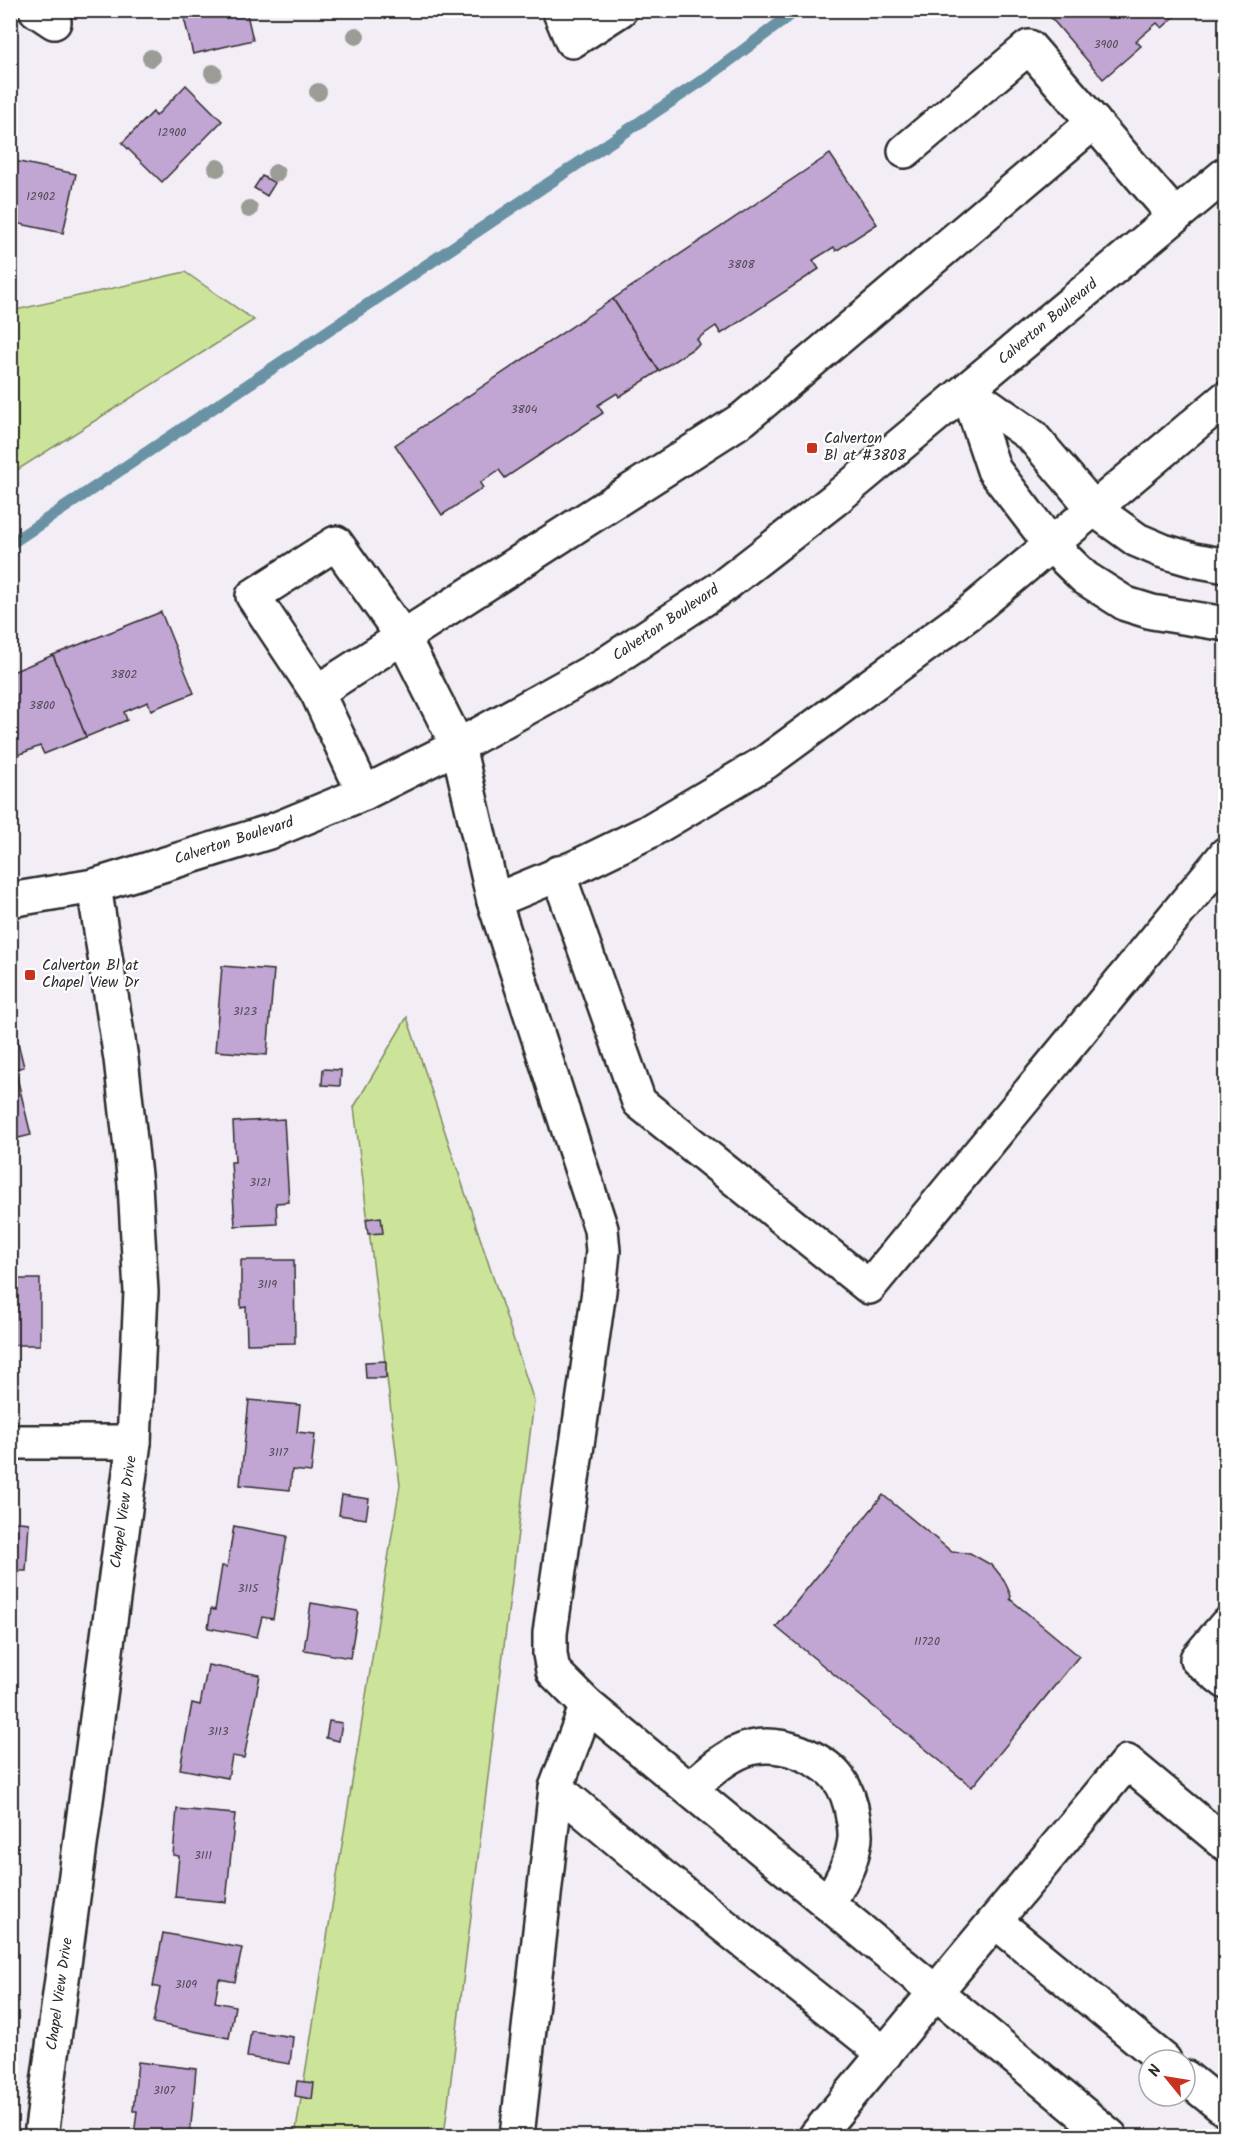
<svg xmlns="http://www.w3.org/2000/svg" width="1236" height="2147" viewBox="0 0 1236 2147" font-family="Kalam,sans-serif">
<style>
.green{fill:#cce49a;stroke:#7c8862;stroke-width:1.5}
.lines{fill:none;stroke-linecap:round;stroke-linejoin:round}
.stream{stroke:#6993a4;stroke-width:12}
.building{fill:#c1a5d2;stroke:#2b2b2b;stroke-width:1.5}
.minor-casing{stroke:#2b2b2b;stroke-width:38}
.minor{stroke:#fff;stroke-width:33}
.tree{fill:#9b9c96}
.poi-dot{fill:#c8321e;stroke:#fff;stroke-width:2}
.labels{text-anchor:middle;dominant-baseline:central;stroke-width:4.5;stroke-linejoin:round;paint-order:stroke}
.number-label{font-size:12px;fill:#504a55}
.street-label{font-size:15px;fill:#2b2b2b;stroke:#fff}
.poi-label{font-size:15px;fill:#2b2b2b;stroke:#fff;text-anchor:start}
</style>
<rect width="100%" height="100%" fill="#f3edf6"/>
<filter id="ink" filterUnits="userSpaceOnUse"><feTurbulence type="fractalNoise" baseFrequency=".0167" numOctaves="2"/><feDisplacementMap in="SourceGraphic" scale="12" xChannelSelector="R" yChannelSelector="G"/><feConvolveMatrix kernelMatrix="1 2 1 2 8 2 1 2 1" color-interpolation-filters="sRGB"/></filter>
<g filter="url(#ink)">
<g class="green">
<path d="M 185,272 L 254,320 L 11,474 L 11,311 Z"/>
<path d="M 407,1017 L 534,1401 L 444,2136 L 295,2136 L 400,1485 L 354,1107 Z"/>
</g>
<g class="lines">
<path class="stream" d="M 10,544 L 709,76 L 797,10"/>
</g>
<g class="building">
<path d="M 182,10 L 246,10 L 253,40 L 193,54 Z"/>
<path d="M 1050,10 L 1182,10 L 1162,28 L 1157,23 L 1136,41 L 1141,46 L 1103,79 L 1047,13 Z"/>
<path d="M 186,85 L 222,121 L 162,182 L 122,143 L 153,112 L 156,116 Z"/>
<path d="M 830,154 L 877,224 L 836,251 L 834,247 L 813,260 L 819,269 L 721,334 L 716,326 L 697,339 L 700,344 L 659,371 L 613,299 Z"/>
<path d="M 10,160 L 76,174 L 63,233 L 15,223 L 16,218 L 10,217 Z"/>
<path d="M 262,176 L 275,183 L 267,196 L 254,188 Z"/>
<path d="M 613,299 L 659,371 L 619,397 L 617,393 L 598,405 L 603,413 L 505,478 L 499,470 L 480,483 L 483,488 L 442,515 L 395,445 Z"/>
<path d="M 161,612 L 194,693 L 151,710 L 148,702 L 124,712 L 127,720 L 86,737 L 53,655 Z"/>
<path d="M 53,655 L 86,737 L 44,754 L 40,746 L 15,756 L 19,764 L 10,768 L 10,673 Z"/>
<path d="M 222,966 L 274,970 L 267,1055 L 215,1051 Z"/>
<path d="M 13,1022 L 24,1067 L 15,1069 L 31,1135 L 10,1140 L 10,1023 Z"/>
<path d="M 323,1069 L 341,1070 L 340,1086 L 322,1085 Z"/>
<path d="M 284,1119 L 289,1202 L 276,1203 L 277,1224 L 235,1226 L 231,1162 L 235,1162 L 233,1122 Z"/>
<path d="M 381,1217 L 383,1233 L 368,1234 L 366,1219 Z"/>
<path d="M 241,1260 L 294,1260 L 295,1343 L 247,1344 L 246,1307 L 241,1308 Z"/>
<rect x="10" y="1279" width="30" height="66"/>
<path d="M 386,1361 L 386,1378 L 366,1378 L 365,1362 Z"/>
<path d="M 249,1400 L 300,1405 L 297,1432 L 315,1434 L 311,1472 L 292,1470 L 290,1490 L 240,1485 Z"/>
<path d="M 342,1495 L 369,1499 L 366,1519 L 339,1515 Z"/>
<path d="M 883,1495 L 952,1552 L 970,1553 L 993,1566 L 1004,1580 L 1011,1596 L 1010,1599 L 1079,1656 L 972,1787 L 776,1627 Z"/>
<path d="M 10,1521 L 29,1523 L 26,1571 L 19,1571 L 14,1636 L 10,1636 Z"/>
<path d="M 234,1526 L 287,1536 L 273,1619 L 262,1617 L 257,1637 L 208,1628 L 211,1609 L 215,1610 L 222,1566 L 227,1567 Z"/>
<path d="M 311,1603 L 358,1611 L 350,1658 L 304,1650 Z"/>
<path d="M 208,1665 L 260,1675 L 244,1758 L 232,1756 L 228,1778 L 180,1769 L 192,1703 L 200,1705 Z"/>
<path d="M 329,1721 L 342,1723 L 339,1741 L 326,1738 Z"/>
<path d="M 177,1809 L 235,1814 L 226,1902 L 175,1897 L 179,1856 L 173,1855 Z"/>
<path d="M 163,1933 L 242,1948 L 235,1982 L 219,1979 L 215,2002 L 235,2006 L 229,2038 L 153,2023 L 160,1988 L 153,1986 Z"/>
<path d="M 251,2031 L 293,2037 L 290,2064 L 247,2057 Z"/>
<path d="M 138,2062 L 196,2069 L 190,2136 L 134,2136 L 137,2111 L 133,2111 Z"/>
<path d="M 297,2081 L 314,2083 L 312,2099 L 295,2096 Z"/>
</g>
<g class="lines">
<g class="minor-casing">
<g id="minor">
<path d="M 36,10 L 54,22"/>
<path d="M 559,10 L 572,41 L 620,10"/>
<path d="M 905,151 L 1029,47 L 1175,216"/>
<path d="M 967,390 L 994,470 L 1052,546 L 1085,578 L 1126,604 L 1152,612 L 1226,624"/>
<path d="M 967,390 L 1032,436 L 1094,509 L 1137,540 L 1163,551 L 1194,560 L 1226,566"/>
<path d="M 317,692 L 253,596 L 336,543 L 403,637 L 458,746 L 494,901 L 601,1229 L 603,1251 L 599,1291 L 550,1633 L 550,1654 L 553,1671 L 587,1705 L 1110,2136"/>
<path d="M 364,793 L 317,692 L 743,419 L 1094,122"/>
<path d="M 558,873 L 639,1102 L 869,1287 L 1226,854"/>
<path d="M 10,900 L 94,886 L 272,831 L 364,793 L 458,746 L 604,665 L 722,587 L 834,500 L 1226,174"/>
<path d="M 494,901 L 576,867 L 648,832 L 766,762 L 968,614 L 1226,398"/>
<path d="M 10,1442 L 134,1442"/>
<path d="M 1226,1625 L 1197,1659 L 1226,1682"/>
<path d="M 556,1788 L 654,1870 L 885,2054"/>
<path d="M 690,1789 C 704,1776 719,1762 737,1753 C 757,1743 779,1745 799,1752 C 832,1765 848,1782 853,1818 C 855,1827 856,1837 854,1845 C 850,1867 839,1885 828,1904"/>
<path d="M 995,1921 L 1164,2060"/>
<path d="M 1185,2077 L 1226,2110"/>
<path d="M 41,2136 L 134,1442 L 141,1292 L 135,1184 L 121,1059 L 94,886"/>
<path d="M 517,2136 L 556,1788 L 587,1705"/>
<path d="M 816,2136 L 1127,1762 L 1226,1844"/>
</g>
</g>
<use href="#minor" class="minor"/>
</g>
<g class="tree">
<circle cx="356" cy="36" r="9"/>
<circle cx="151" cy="58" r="9"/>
<circle cx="213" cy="73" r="9"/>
<circle cx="318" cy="92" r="9"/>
<circle cx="217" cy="168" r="9"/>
<circle cx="276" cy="173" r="9"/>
<circle cx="249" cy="209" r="9"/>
</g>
</g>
<g class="poi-dot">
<rect x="806" y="442" width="12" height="12" rx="3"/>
<rect x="24" y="969" width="12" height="12" rx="3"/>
</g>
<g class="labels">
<g class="number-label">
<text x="1106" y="44">3900</text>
<text x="172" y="132">12900</text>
<text x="41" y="196">12902</text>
<text x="741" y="264">3808</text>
<text x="524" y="409">3804</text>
<text x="124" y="674">3802</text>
<text x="42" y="705">3800</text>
<text x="245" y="1011">3123</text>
<text x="260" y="1182">3121</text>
<text x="267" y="1284">3119</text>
<text x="278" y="1452">3117</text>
<text x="248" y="1588">3115</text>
<text x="927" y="1641">11720</text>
<text x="218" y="1731">3113</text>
<text x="203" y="1855">3111</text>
<text x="186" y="1984">3109</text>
<text x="164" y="2090">3107</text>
</g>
<g class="street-label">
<text transform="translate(1048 322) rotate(-40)">Calverton Boulevard</text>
<text transform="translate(666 623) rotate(-34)">Calverton Boulevard</text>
<text transform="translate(234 841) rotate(-18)">Calverton Boulevard</text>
<text transform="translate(124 1512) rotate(-82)">Chapel View Drive</text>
<text transform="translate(60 1994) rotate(-82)">Chapel View Drive</text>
</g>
<g class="poi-label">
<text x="824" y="439">Calverton<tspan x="824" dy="17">Bl at #3808</tspan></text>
<text x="42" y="966">Calverton Bl at<tspan x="42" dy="17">Chapel View Dr</tspan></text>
</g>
</g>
<rect width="1236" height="2147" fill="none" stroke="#fff" stroke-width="36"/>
<rect x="18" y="18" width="1200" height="2111" fill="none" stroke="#2b2b2b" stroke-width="2" filter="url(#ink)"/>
<g transform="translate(1167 2078) rotate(300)"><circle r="28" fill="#ffffff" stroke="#aaaaaa" stroke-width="1.5"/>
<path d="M0-4.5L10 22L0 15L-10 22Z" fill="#c8321e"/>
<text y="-9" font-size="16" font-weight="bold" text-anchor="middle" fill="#2b2b2b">N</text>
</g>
</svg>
